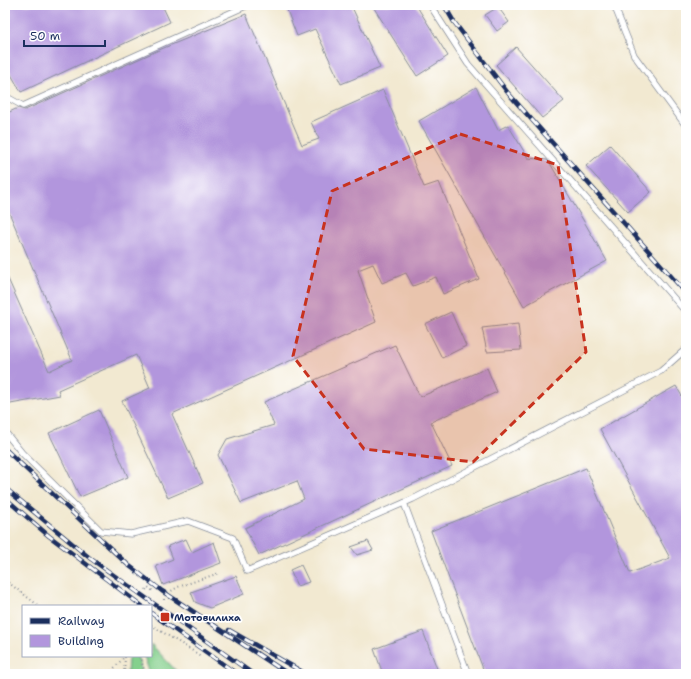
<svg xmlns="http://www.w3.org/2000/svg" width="691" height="679" viewBox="0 0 691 679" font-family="'Shantell Sans',sans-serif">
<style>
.green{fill:#85d08d;stroke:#508076}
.building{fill:#b296dd}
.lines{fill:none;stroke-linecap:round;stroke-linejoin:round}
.lane-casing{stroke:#868c98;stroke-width:7}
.path{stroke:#868c98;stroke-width:2;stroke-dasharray:1 3;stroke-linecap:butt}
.lane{stroke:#fff;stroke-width:5.5}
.rail-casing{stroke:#1b2f5e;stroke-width:4.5}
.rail{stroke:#fff;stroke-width:3;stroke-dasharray:9;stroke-linecap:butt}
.marked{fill:#c8321e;fill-opacity:0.2;stroke:#c8321e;stroke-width:3;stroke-dasharray:8 5;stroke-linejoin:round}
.poi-dot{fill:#c8321e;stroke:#fff;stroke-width:1.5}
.labels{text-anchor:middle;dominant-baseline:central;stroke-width:3.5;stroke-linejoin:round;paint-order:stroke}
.poi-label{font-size:10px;font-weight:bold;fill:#1b2f5e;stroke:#fff;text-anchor:start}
</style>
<rect width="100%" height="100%" fill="#fff"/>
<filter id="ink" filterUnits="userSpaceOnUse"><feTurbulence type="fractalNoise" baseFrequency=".025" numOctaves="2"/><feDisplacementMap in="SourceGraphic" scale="8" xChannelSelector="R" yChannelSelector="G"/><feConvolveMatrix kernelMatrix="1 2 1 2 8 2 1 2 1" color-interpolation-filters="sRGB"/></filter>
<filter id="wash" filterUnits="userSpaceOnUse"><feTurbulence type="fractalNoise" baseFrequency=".012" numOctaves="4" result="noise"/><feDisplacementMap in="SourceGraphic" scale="16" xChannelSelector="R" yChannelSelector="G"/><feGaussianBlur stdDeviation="0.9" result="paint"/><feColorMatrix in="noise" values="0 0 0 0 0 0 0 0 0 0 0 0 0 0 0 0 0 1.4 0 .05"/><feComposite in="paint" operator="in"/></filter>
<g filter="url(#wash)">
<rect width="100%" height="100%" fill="#f2e9d1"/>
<g class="green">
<path d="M 151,644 L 179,674 L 150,674 L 144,656 L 151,656 Z"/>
<path d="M 131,656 L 137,656 L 143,674 L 127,674 L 128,659 Z"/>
</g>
<g id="blocks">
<g class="building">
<path d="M 5,5 L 162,5 L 170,22 L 21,92 L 9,71 L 5,73 Z"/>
<path d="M 285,5 L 351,5 L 380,68 L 341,84 L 315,29 L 297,36 Z"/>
<path d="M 372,5 L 416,5 L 448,56 L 417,76 Z"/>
<path d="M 498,7 L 509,22 L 497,31 L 485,15 Z"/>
<path d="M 246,14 L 302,145 L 319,139 L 311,122 L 383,90 L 424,187 L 439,182 L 479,279 L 443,294 L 436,277 L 413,286 L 406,273 L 382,283 L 373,264 L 358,270 L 376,322 L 172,414 L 203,483 L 168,498 L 122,401 L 150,388 L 136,355 L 58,390 L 60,395 L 5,405 L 5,272 L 49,371 L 72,360 L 5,203 L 5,114 L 18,108 L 25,110 L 159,50 Z"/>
<path d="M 516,47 L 564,101 L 542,118 L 496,65 Z"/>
<path d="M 476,87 L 498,130 L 508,125 L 528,158 L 547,160 L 551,165 L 607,261 L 524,306 L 419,121 Z"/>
<path d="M 610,145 L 651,192 L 628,212 L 586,166 Z"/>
<path d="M 451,312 L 466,346 L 442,358 L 425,324 Z"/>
<path d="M 518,324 L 521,350 L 487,352 L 482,328 Z"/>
<path d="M 395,345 L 420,397 L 487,368 L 497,392 L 431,422 L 452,466 L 259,555 L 245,528 L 304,499 L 297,481 L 241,503 L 218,455 L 227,439 L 274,425 L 264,402 Z"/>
<path d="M 676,386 L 686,403 L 686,674 L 485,674 L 431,531 L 586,468 L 630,573 L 670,558 L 600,429 Z"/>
<path d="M 99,410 L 128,477 L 80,497 L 49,433 Z"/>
<path d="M 186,539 L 192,552 L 214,542 L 221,563 L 163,585 L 156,566 L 173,559 L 168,546 Z"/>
<path d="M 368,541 L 373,550 L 357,555 L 351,547 Z"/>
<path d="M 301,565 L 309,582 L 297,586 L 290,570 Z"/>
<path d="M 236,576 L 244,594 L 210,608 L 195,602 L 191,592 Z"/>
<path d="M 423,631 L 439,674 L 383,674 L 374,649 Z"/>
</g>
</g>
</g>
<g filter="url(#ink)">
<use href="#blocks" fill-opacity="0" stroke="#868c98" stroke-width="1"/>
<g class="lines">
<g class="lane-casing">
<g id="lane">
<path d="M 430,5 L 468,64 L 686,312"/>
<path d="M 614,5 L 634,55 L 686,126"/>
<path d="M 5,96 L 23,106 L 248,5"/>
<path d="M 5,432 L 22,453 L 101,531 L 131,534 L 188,521 L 233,538 L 247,571 L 413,499 L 661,371 L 686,349"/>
<path d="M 404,503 L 468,674"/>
</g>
</g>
<g class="path">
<path d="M 5,580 L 39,606"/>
<path d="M 146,590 L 148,587 L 153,591"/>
<path d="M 168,593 L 178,587 L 219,573"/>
<path d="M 164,600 L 164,599"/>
<path d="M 151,625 L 201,656"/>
<path d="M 140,656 L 145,674"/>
<path d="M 109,674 L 125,656"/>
<path d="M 124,674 L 125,657"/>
<path d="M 221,674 L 222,673"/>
</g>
<use href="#lane" class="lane"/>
<g class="rail-casing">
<g id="rail">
<path d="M 444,5 L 454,22 L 508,93 L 686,293"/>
<path d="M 5,449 L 127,564 L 162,591 L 288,674"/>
<path d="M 5,488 L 91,559 L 253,674"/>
<path d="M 5,498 L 49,536 L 142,606"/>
<path d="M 151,613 L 237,674"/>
<path d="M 229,630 L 306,674"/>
</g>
</g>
<use href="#rail" class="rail"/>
</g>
</g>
<path class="marked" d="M 460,134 L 558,165 L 586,352 L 473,462 L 364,449 L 293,356 L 332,191 Z"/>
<rect class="poi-dot" x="160" y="612" width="10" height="10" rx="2"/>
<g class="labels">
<g class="poi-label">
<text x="174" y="617">Мотовилиха</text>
</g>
</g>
<rect width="691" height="679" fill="none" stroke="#fff" stroke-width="20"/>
<rect x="22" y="605" width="130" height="52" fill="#ffffff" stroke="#a4acbf"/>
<rect x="30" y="618" width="20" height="6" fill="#1b2f5e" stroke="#a4acbf"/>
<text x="58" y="625" font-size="12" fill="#1b2f5e">Railway</text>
<rect x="30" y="635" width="20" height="12" fill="#b296dd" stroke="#a4acbf"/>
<text x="58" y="645" font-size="12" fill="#1b2f5e">Building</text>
<path d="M24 40v6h81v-6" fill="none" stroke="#1b2f5e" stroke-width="2"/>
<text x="30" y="40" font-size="12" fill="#1b2f5e" stroke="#ffffff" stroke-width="3" paint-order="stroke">50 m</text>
</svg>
